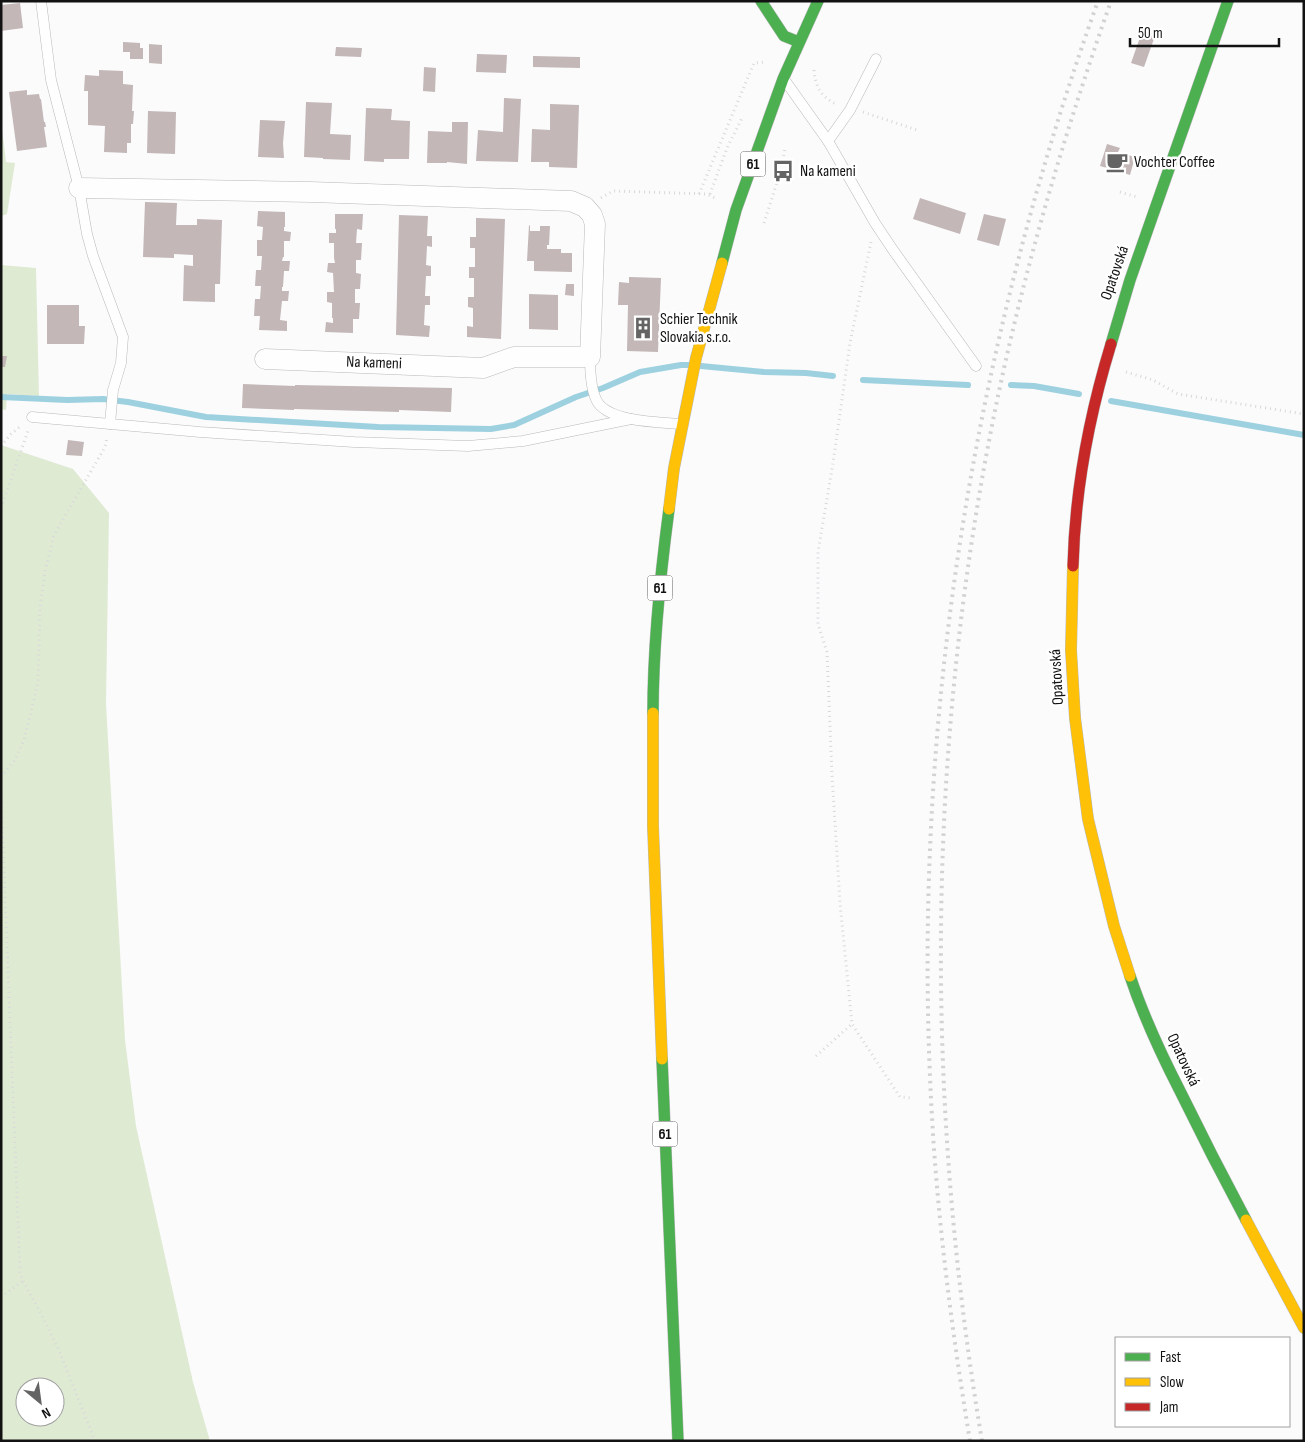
<svg xmlns="http://www.w3.org/2000/svg" width="1305" height="1442" viewBox="0 0 1305 1442" font-family="'Sofia Sans Condensed',sans-serif">
<style>
.green{fill:#dfead3;fill-rule:evenodd}
.lines{fill:none;stroke-linecap:round;stroke-linejoin:round}
.stream{stroke:#9ed1df;stroke-width:6}
.building{fill:#c3b7b8}
.lane-casing{stroke:#b8b9b9;stroke-width:11}
.street-casing{stroke:#b8b9b9;stroke-width:21}
.fast-casing{stroke:#b8b9b9;stroke-width:12}
.slow-casing{stroke:#b8b9b9;stroke-width:12}
.jam-casing{stroke:#b8b9b9;stroke-width:12}
.path{stroke:#d8d8d9;stroke-width:3;stroke-dasharray:1 4;stroke-linecap:butt}
.lane{stroke:#fefeff;stroke-width:10}
.street{stroke:#fefeff;stroke-width:20}
.fast{stroke:#4caf50;stroke-width:11}
.slow{stroke:#ffc107;stroke-width:11}
.jam{stroke:#c62828;stroke-width:11}
.rail{stroke:#d2d2d3;stroke-width:4;stroke-dasharray:2.5 5;stroke-linecap:butt}
.labels{text-anchor:middle;dominant-baseline:central;stroke-width:5;stroke-linejoin:round;paint-order:stroke}
.shield{fill:#fff;stroke:#59595a;stroke-width:1}
.shield-label{font-size:15px;font-weight:bold;fill:#121213}
.poi-label{font-size:16px;fill:#121213;stroke:#fff;text-anchor:start}
.street-label{font-size:16px;fill:#121213;stroke:#fff}
</style>
<rect width="100%" height="100%" fill="#fbfbfc"/>
<g class="green">
<path d="M 1,120 L 6,162 L 15,163 L 7,214 L 1,216 Z"/>
<path d="M 1,265 L 36,268 L 39,396 L 7,394 L 6,410 L 1,409 Z"/>
<path d="M 1,445 L 73,469 L 109,513 L 106,704 L 125,1040 L 136,1126 L 193,1382 L 210,1441 L 1,1441 ZM 25,1387 L 55,1387 L 55,1417 L 25,1417 Z"/>
</g>
<g class="lines">
<g class="stream">
<path d="M 701,366 L 764,372 L 806,373 L 833,376"/>
<path d="M 863,380 L 968,385"/>
<path d="M 1011,385 L 1034,386 L 1079,394"/>
<path d="M 1,397 L 67,400 L 103,399 L 128,402 L 206,417 L 378,427 L 491,429 L 514,425 L 576,397 L 603,388 L 640,372 L 681,365 L 689,365"/>
<path d="M 1111,401 L 1304,435"/>
</g>
</g>
<g class="building">
<path d="M 20,3 L 23,28 L 1,31 L 1,5 Z"/>
<path d="M 1143,29 L 1156,33 L 1144,67 L 1131,63 Z"/>
<path d="M 123,42 L 140,43 L 140,48 L 143,48 L 143,59 L 130,59 L 130,52 L 123,52 Z"/>
<path d="M 149,44 L 162,45 L 162,64 L 149,63 Z"/>
<path d="M 336,47 L 362,48 L 361,57 L 335,56 Z"/>
<path d="M 477,54 L 507,55 L 506,73 L 476,72 Z"/>
<path d="M 533,56 L 580,57 L 580,68 L 533,67 Z"/>
<path d="M 424,67 L 436,68 L 435,92 L 423,91 Z"/>
<path d="M 99,70 L 123,71 L 123,84 L 133,85 L 132,111 L 134,111 L 133,124 L 131,124 L 131,143 L 127,143 L 127,153 L 104,152 L 105,126 L 88,125 L 88,91 L 84,91 L 85,75 L 99,76 Z"/>
<path d="M 27,90 L 27,95 L 39,94 L 40,99 L 41,99 L 44,122 L 45,122 L 46,127 L 44,127 L 47,147 L 17,151 L 9,92 Z"/>
<path d="M 504,98 L 521,99 L 518,162 L 476,161 L 478,130 L 503,132 Z"/>
<path d="M 306,102 L 332,103 L 330,134 L 351,135 L 350,160 L 323,159 L 323,158 L 304,157 Z"/>
<path d="M 550,104 L 579,105 L 577,168 L 549,167 L 549,162 L 531,162 L 532,129 L 550,130 Z"/>
<path d="M 366,108 L 392,109 L 391,120 L 410,121 L 409,159 L 384,159 L 384,162 L 364,161 Z"/>
<path d="M 148,111 L 176,112 L 175,154 L 147,153 Z"/>
<path d="M 260,120 L 285,121 L 283,143 L 284,158 L 258,157 Z"/>
<path d="M 452,122 L 468,122 L 467,164 L 447,162 L 447,163 L 427,163 L 428,131 L 452,132 Z"/>
<path d="M 1107,144 L 1120,148 L 1118,152 L 1135,157 L 1130,175 L 1100,166 Z"/>
<path d="M 920,198 L 966,213 L 960,234 L 913,219 Z"/>
<path d="M 145,202 L 177,203 L 176,225 L 197,225 L 197,219 L 222,220 L 220,284 L 215,284 L 215,302 L 183,301 L 184,265 L 193,266 L 193,255 L 174,254 L 174,258 L 143,257 Z"/>
<path d="M 258,211 L 285,212 L 285,227 L 284,227 L 284,231 L 291,232 L 290,241 L 284,241 L 284,257 L 283,257 L 282,261 L 290,261 L 289,271 L 284,271 L 283,287 L 282,287 L 282,291 L 289,291 L 288,301 L 282,301 L 280,320 L 287,321 L 287,331 L 259,330 L 260,316 L 254,316 L 255,299 L 260,299 L 261,286 L 255,286 L 256,270 L 261,270 L 262,256 L 257,256 L 257,240 L 262,240 L 263,227 L 257,226 Z"/>
<path d="M 335,214 L 363,214 L 362,230 L 357,229 L 356,243 L 362,243 L 361,260 L 356,260 L 356,273 L 361,274 L 360,289 L 355,289 L 355,303 L 360,303 L 359,319 L 353,319 L 353,333 L 325,332 L 326,322 L 333,323 L 333,318 L 332,318 L 332,303 L 327,302 L 327,292 L 334,292 L 333,273 L 327,272 L 328,263 L 335,263 L 334,258 L 334,243 L 329,243 L 329,233 L 336,233 L 336,229 L 335,229 Z"/>
<path d="M 984,214 L 1006,219 L 999,246 L 977,240 Z"/>
<path d="M 399,215 L 428,216 L 427,236 L 432,236 L 432,247 L 427,246 L 426,265 L 431,266 L 431,276 L 426,276 L 425,296 L 430,296 L 430,305 L 425,305 L 424,325 L 430,326 L 429,337 L 396,335 Z"/>
<path d="M 476,218 L 505,219 L 501,339 L 467,337 L 467,326 L 473,327 L 473,308 L 468,307 L 468,297 L 474,297 L 474,278 L 469,278 L 469,267 L 475,267 L 475,248 L 470,248 L 470,237 L 476,237 Z"/>
<path d="M 529,225 L 530,226 L 530,231 L 540,231 L 540,226 L 550,226 L 549,245 L 547,245 L 547,249 L 561,249 L 561,253 L 572,253 L 572,272 L 534,271 L 534,261 L 527,261 Z"/>
<path d="M 629,277 L 661,278 L 658,352 L 627,351 L 628,305 L 618,305 L 619,282 L 629,283 Z"/>
<path d="M 566,284 L 574,284 L 574,296 L 565,295 Z"/>
<path d="M 529,294 L 558,295 L 558,330 L 529,329 Z"/>
<path d="M 47,305 L 79,305 L 79,326 L 85,326 L 84,344 L 47,344 Z"/>
<path d="M 1,356 L 7,356 L 5,367 L 1,367 Z"/>
<path d="M 243,384 L 295,386 L 295,385 L 452,388 L 451,412 L 399,410 L 399,412 L 294,409 L 294,410 L 242,408 Z"/>
<path d="M 68,440 L 84,442 L 82,456 L 66,455 Z"/>
</g>
<g class="lines">
<g class="lane-casing">
<g id="lane">
<path d="M 41,1 L 51,80 L 79,188 L 87,234 L 93,256 L 123,337 L 121,363 L 113,390 L 110,424"/>
<path d="M 786,82 L 828,141 L 875,223 L 893,250 L 976,366"/>
<path d="M 828,141 L 850,110 L 876,59"/>
<path d="M 590,357 C 590,370 591,392 598,403 C 612,422 659,422 681,424"/>
<path d="M 32,417 L 200,432 L 354,442 L 468,446 L 523,441 L 631,419"/>
</g>
</g>
<g class="street-casing">
<path id="street" d="M 79,188 L 311,192 L 571,201 L 585,207 L 592,215 L 595,224 L 590,357 L 514,357 L 483,368 L 265,359"/>
</g>
<g class="fast-casing">
<g id="fast">
<path d="M 761,1 L 784,36 L 799,42"/>
<path d="M 722,263 L 736,210 L 783,79 L 818,1"/>
<path d="M 1111,344 L 1130,280 L 1228,1"/>
<path d="M 653,713 C 653,644 660,577 669,509"/>
<path d="M 1130,976 C 1143,1015 1161,1054 1180,1091 C 1201,1134 1223,1177 1246,1220"/>
<path d="M 662,1059 L 678,1441"/>
</g>
</g>
<g class="slow-casing">
<g id="slow">
<path d="M 669,509 L 674,468 L 696,358 L 722,263"/>
<path d="M 1073,566 L 1071,650 L 1075,718 L 1088,819 L 1114,926 L 1130,976"/>
<path d="M 653,713 L 653,826 L 662,1059"/>
<path d="M 1246,1220 L 1304,1328"/>
</g>
</g>
<g class="jam-casing">
<path id="jam" d="M 1073,566 C 1075,491 1089,416 1111,344"/>
</g>
<g class="path">
<path d="M 814,70 C 815,86 821,97 836,104"/>
<path d="M 863,112 L 917,130"/>
<path d="M 1120,192 L 1137,197"/>
<path d="M 699,194 L 754,63 L 765,62"/>
<path d="M 710,194 L 727,148 L 742,118"/>
<path d="M 601,198 L 613,191 L 707,194 L 717,199"/>
<path d="M 764,223 L 781,170 L 785,148"/>
<path d="M 871,242 L 850,343 L 833,463 L 818,552 L 818,624 L 827,652 L 832,775 L 840,903 L 852,1024 L 900,1097 L 913,1098"/>
<path d="M 1126,372 L 1153,380 L 1178,394 L 1304,414"/>
<path d="M 1,446 L 11,434 L 22,425"/>
<path d="M 1,508 L 28,431"/>
<path d="M 1,777 L 15,760 L 24,740 L 38,683 L 40,607 L 45,572 L 54,535 L 105,447 L 107,437"/>
<path d="M 1,792 L 20,1272 L 23,1281 L 39,1310 L 60,1353 L 95,1441"/>
<path d="M 816,1056 L 852,1024"/>
<path d="M 1,1297 L 23,1281"/>
</g>
<use href="#lane" class="lane"/>
<use href="#street" class="street"/>
<use href="#fast" class="fast"/>
<use href="#slow" class="slow"/>
<use href="#jam" class="jam"/>
<g class="rail">
<path d="M 970,1441 C 954,1344 941,1247 934,1149 C 907,759 966,369 1098,1"/>
<path d="M 982,1441 C 923,1091 926,730 1001,382 C 1029,253 1067,126 1111,1"/>
</g>
</g>
<defs>
<g id="cafe-bare" transform="scale(1.725)"><path d="M-5.5-4.5H6V0H3Q3 3.5 0 3.5H-2.5Q-5.5 3.5-5.5 0ZM3-3.2v2h1.7v-2ZM-6 4.5H4V6H-6Z" fill="#646465" stroke="#fff" stroke-width="2.5" paint-order="stroke"/></g>
<g id="bus-bare" transform="scale(1.725)"><path d="M-5-6H5V4H4V6H2V4H-2V6H-4V4H-5ZM-3.5-4V0h7V-4ZM-3.5 1.2v1.5H-2V1.2ZM2 1.2v1.5H3.5V1.2Z" fill="#646465" stroke="#fff" stroke-width="2.5" paint-order="stroke"/></g>
<g id="building-bare" transform="scale(1.725)"><path d="M-4-6H4V6H1V3H-1V6H-4ZM-2.5-4.3h1.7v1.8h-1.7ZM.8-4.3h1.7v1.8H.8ZM-2.5-1h1.7V.8h-1.7ZM.8-1h1.7V.8H.8Z" fill="#646465" stroke="#fff" stroke-width="2.5" paint-order="stroke"/></g>
</defs>
<g fill-rule="evenodd">
<use href="#cafe-bare" x="1117" y="162"/>
<use href="#bus-bare" x="783" y="171"/>
<use href="#building-bare" x="643" y="328"/>
</g>
<g class="labels">
<g class="shield">
<rect x="740.5" y="151.5" width="25" height="25" rx="4"/>
<rect x="647.5" y="575.5" width="25" height="25" rx="4"/>
<rect x="652.5" y="1121.5" width="25" height="25" rx="4"/>
</g>
<g class="shield-label">
<text x="753" y="164">61</text>
<text x="660" y="588">61</text>
<text x="665" y="1134">61</text>
</g>
<g class="poi-label">
<text x="1134" y="162">Vochter Coffee</text>
<text x="800" y="171">Na kameni</text>
<text x="660" y="319">Schier Technik<tspan x="660" dy="18">Slovakia s.r.o.</tspan></text>
</g>
<g class="street-label">
<text transform="translate(1115 273) rotate(-71)">Opatovská</text>
<text transform="translate(374 363) rotate(2)">Na kameni</text>
<text transform="translate(1057 677) rotate(-93)">Opatovská</text>
<text transform="translate(1183 1060) rotate(65)">Opatovská</text>
</g>
</g>
<rect width="1305" height="1442" fill="none" stroke="#121213" stroke-width="5"/>
<rect x="1115" y="1337" width="175" height="90" fill="#ffffff" stroke="#a0a0a1"/>
<rect x="1125" y="1353" width="25" height="8" fill="#4caf50" stroke="#a0a0a1"/>
<text x="1160" y="1362" font-size="15" fill="#121213">Fast</text>
<rect x="1125" y="1378" width="25" height="8" fill="#ffc107" stroke="#a0a0a1"/>
<text x="1160" y="1387" font-size="15" fill="#121213">Slow</text>
<rect x="1125" y="1403" width="25" height="8" fill="#c62828" stroke="#a0a0a1"/>
<text x="1160" y="1412" font-size="15" fill="#121213">Jam</text>
<g transform="translate(40 1402) rotate(151)"><circle r="24" fill="#ffffff" stroke="#a0a0a1"/>
<path d="M0-4L9 19L0 12L-9 19Z" fill="#646465"/>
<text y="-8" font-size="14" font-weight="bold" text-anchor="middle" fill="#121213">N</text>
</g>
<path d="M1130 38v8h149v-8" fill="none" stroke="#121213" stroke-width="2.5"/>
<text x="1138" y="38" font-size="15" fill="#121213" stroke="#ffffff" stroke-width="4" paint-order="stroke">50 m</text>
</svg>
